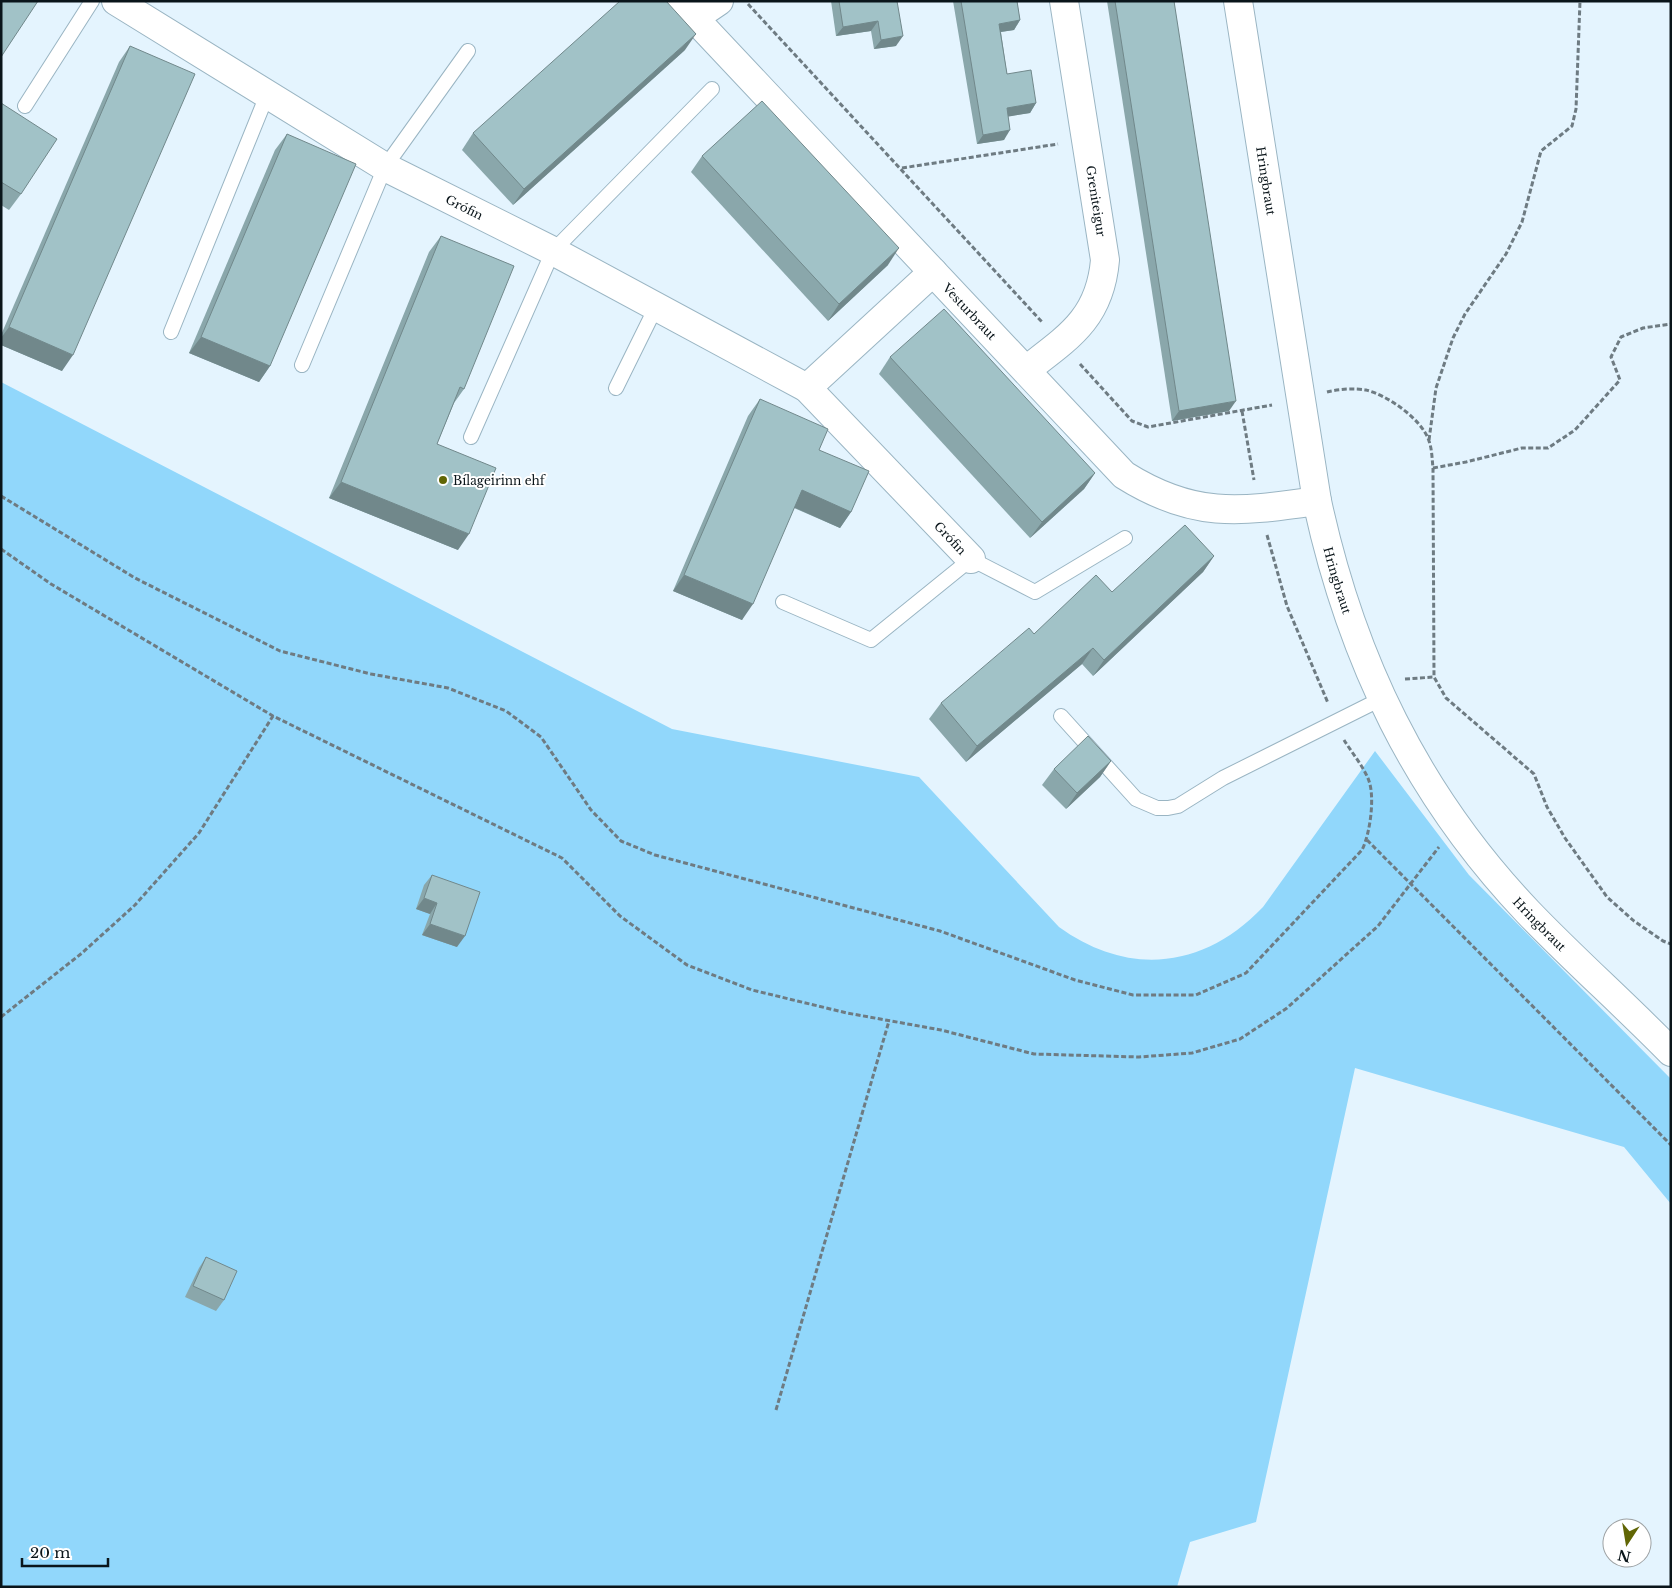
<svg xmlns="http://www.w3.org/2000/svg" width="1672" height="1588" viewBox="0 0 1672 1588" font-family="'Libre Baskerville',serif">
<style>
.green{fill:#91d7fb}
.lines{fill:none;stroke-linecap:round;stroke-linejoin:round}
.service-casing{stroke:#9ab5c3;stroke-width:16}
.minor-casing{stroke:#9ab5c3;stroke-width:30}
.tertiary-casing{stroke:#9ab5c3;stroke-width:30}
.secondary-casing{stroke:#9ab5c3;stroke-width:30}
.path{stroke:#6e7b82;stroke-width:3;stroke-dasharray:5 2.5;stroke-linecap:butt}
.service{stroke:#fff;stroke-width:14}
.minor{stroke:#fff;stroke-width:28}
.tertiary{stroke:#fff;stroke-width:28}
.secondary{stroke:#fff;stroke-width:28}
.wall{fill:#8aa7ab}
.shaded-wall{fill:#71888b}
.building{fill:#a1c2c7;stroke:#71888b}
.poi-dot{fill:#616605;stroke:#fff;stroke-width:2}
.labels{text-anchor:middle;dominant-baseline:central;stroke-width:4;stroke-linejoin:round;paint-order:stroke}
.street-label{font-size:12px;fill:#0a151a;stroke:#fff}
.poi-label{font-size:12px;fill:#0a151a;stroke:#fff;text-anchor:start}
</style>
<rect width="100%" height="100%" fill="#e4f4fe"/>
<path class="green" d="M 1,382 L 672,729 L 919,777 L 1059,927 C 1128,977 1204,969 1263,907 L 1375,751 L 1469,875 L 1671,1079 L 1671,1204 L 1624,1147 L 1355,1068 L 1256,1522 L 1190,1542 L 1177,1587 L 1,1587 Z"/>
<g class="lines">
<g class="service-casing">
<g id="service">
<path d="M 25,106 L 92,1"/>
<path d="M 171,332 L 267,95"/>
<path d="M 302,365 L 385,167 L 468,51"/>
<path d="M 616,388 L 656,307"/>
<path d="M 471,437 L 553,251 L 712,89"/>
<path d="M 783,602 L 871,640 L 971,559 L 1035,592 L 1125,538"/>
<path d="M 1061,716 L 1136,799 L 1157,808 L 1168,808 L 1178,806 L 1223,778 L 1381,699"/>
</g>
</g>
<g class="minor-casing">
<g id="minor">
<path id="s1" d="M 116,1 L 385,167 L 553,251 L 807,388 L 971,559"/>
<path d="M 694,18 L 719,1"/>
<path d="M 1026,370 C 1069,337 1100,318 1105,260 L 1064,1"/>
<path d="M 807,388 L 933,272"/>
</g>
</g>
<g class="tertiary-casing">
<g id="tertiary">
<path id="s2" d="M 678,1 L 1124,475 C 1194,519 1239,512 1317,501"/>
</g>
</g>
<g class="secondary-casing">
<g id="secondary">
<path id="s3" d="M 1238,1 L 1317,501 C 1351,658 1416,794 1528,912 C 1574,960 1624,1004 1671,1052"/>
</g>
</g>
<g class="path">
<path d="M 748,4 L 1042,322"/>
<path d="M 902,168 L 1058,144"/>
<path d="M 1080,364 L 1132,421 L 1148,427 L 1272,405"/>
<path d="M 1327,392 C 1338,389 1355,388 1366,390 C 1387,395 1422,419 1429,441 C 1432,449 1432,459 1433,468 L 1434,677 L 1446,698 L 1534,774 L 1547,807 L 1565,838 L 1607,897 L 1634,921 L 1663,941 L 1671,944"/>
<path d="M 1242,411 L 1254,480"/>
<path d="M 1429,440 L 1436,388 L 1453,338 L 1465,314 L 1506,254 L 1522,222 L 1541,151 L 1572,126 L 1576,109 L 1580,1"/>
<path d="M 1433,468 L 1466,462 L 1522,448 L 1548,448 L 1575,430 L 1620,380 L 1611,357 L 1621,337 L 1643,328 L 1671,324"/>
<path d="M 1,496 L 135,578 L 280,651 L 371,674 L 448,688 L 506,711 L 541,737 L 591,810 L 621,841 L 655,855 L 940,931 L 1075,980 L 1133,995 L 1196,995 L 1246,973 L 1362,850 C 1370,834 1375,798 1369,781 C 1364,767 1352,753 1344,740"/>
<path d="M 1267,535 L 1287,606 L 1328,703"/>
<path d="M 1,549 L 51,584 L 273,716 L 562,858 L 620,916 L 687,965 L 752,990 L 847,1013 L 941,1030 L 1034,1054 L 1139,1057 L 1192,1053 L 1240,1039 L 1287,1008 L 1378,926 L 1439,847"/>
<path d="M 1405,679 L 1434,677"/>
<path d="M 1367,840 L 1671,1145"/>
<path d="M 1,1017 L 82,953 L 135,905 L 199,833 L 273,716"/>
<path d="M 776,1410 L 889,1021"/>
</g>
<use href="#service" class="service"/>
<use href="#minor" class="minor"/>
<use href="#tertiary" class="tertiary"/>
<use href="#secondary" class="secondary"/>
</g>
<g class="wall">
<path d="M 831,1 L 897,1 L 896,46 L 874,49 L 871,31 L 836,36 Z"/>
<path d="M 953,1 L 1017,1 L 1020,20 L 1014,30 L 1001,32 L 1007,74 L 1036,103 L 1030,113 L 1008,116 L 1004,140 L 977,144 Z"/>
<path d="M 1107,1 L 1174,1 L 1229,411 L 1172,421 Z"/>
<path d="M 130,46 L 62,371 L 1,345 L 1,335 L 119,62 Z"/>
<path d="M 685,50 L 513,205 L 462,150 L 473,133 Z"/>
<path d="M 1,103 L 21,194 L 9,210 L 1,205 Z"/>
<path d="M 287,134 L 270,366 L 259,382 L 189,353 L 275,150 Z"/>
<path d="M 702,156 L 888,265 L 828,321 L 691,172 Z"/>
<path d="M 441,236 L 464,389 L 454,403 L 437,444 L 458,550 L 329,498 L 429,252 Z"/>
<path d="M 890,357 L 1095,473 L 1084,489 L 1030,538 L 879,374 Z"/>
<path d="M 760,399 L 819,450 L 851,512 L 840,528 L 794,508 L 742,620 L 673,591 L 748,416 Z"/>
<path d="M 1214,556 L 1203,572 L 1093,676 L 1082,664 L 966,762 L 929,719 L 941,703 L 1034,634 L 1112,592 Z"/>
<path d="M 1111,761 L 1100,777 L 1066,809 L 1042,785 L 1054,769 Z"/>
<path d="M 432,875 L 457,947 L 422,935 L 430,914 L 416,909 L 424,885 Z"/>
<path d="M 206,1257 L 224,1300 L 216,1311 L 185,1297 L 199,1268 Z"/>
</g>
<g class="shaded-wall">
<path d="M 1020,20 L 1014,30 L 993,33 L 999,24 Z"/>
<path d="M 878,21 L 871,31 L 836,36 L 843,27 Z"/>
<path d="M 696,34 L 685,50 L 513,205 L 524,189 Z"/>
<path d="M 903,36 L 896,46 L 874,49 L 881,40 Z"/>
<path d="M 1036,103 L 1030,113 L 1000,118 L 1007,108 Z"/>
<path d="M 1010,130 L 1004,140 L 977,144 L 983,135 Z"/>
<path d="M 899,248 L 888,265 L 828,321 L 839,304 Z"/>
<path d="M 9,327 L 73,355 L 62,371 L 1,345 L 1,338 Z"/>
<path d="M 201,337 L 270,366 L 259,382 L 189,353 Z"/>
<path d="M 1236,401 L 1229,411 L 1172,421 L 1179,411 Z"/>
<path d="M 1095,473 L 1084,489 L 1030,538 L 1042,522 Z"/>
<path d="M 341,482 L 469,534 L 458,550 L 329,498 Z"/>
<path d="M 802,490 L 851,512 L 840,528 L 791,506 Z"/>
<path d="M 1214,556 L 1203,572 L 1093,676 L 1104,660 Z"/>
<path d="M 684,575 L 753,604 L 742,620 L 673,591 Z"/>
<path d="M 1093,648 L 1082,664 L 966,762 L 977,746 Z"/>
<path d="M 1111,761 L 1100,777 L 1066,809 L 1077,793 Z"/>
<path d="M 424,898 L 437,903 L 430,914 L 416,909 Z"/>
<path d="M 430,924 L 465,936 L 457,947 L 422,935 Z"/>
</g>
<g class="building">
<path d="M 1,1 L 38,1 L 1,57 Z"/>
<path d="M 620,1 L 666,1 L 696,34 L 524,189 L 473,133 Z"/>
<path d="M 839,1 L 897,1 L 903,36 L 881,40 L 878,21 L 843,27 Z"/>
<path d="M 961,1 L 1017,1 L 1020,20 L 999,24 L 1007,74 L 1031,70 L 1036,103 L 1007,108 L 1010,130 L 983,135 Z"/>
<path d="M 1115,1 L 1174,1 L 1236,401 L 1179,411 Z"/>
<path d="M 130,46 L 195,74 L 73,355 L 9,327 Z"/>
<path d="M 762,101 L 899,248 L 839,304 L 702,156 Z"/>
<path d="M 1,103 L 57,139 L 21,194 L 1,182 Z"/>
<path d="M 287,134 L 356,164 L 270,366 L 201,337 Z"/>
<path d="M 441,236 L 514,266 L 464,389 L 460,387 L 437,444 L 496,468 L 469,534 L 341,482 Z"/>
<path d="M 944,309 L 1095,473 L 1042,522 L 890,357 Z"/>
<path d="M 760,399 L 828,429 L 819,450 L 869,471 L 851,512 L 802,490 L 753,604 L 684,575 Z"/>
<path d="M 1185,525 L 1214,556 L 1104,660 L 1093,648 L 977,746 L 941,703 L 1029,628 L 1034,634 L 1096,575 L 1112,592 Z"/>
<path d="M 1088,736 L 1111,761 L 1077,793 L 1054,769 Z"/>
<path d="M 432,875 L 480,892 L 465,936 L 430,924 L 437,903 L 424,898 Z"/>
<path d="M 206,1257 L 237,1271 L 224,1300 L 193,1286 Z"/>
</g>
<circle class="poi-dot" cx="443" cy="480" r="5"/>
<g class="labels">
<g class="street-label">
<text stroke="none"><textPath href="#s3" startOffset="182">Hringbraut</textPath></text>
<text transform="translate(1096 201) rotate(81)">Greniteigur</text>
<text stroke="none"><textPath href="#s1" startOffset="405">Grófin</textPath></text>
<text stroke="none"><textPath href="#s2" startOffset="426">Vesturbraut</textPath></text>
<text stroke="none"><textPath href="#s1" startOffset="1000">Grófin</textPath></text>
<text stroke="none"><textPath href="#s3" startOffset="588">Hringbraut</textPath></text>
<text stroke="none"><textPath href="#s3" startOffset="991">Hringbraut</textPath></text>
</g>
<g class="poi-label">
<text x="453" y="480">Bílageirinn ehf</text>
</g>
</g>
<rect width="1672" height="1588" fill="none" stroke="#0a151a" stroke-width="5"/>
<g transform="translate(1627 1543) rotate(192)"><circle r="24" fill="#ffffff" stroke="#9da1a3"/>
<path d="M0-4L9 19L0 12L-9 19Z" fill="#616605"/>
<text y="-8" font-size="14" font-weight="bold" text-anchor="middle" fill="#0a151a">N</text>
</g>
<path d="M22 1558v8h86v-8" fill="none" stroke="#0a151a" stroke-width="2.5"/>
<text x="30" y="1558" font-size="15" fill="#0a151a" stroke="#ffffff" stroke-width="4" paint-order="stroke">20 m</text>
</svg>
